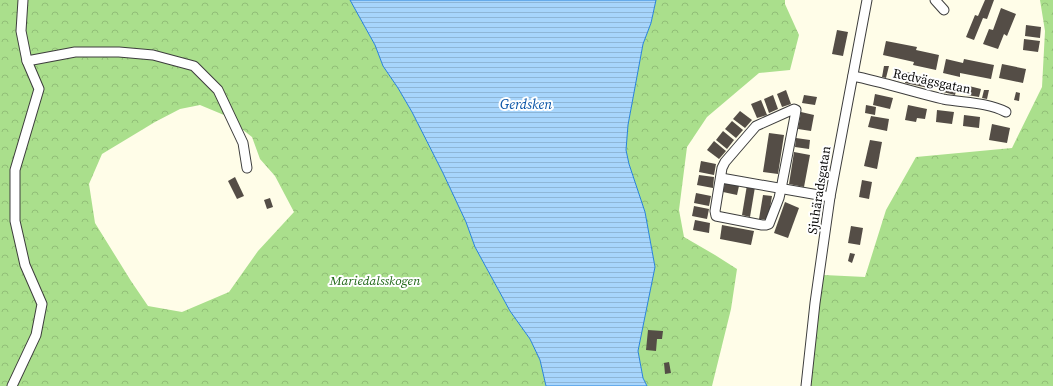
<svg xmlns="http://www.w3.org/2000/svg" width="1053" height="386" viewBox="0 0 1053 386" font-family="'Source Serif 4',serif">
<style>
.forest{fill:url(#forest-crowns);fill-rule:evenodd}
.water{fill:url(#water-rules);stroke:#2782da}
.building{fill:#544d46}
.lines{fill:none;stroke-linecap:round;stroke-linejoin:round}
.minor-casing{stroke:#3d3d3d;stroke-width:11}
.minor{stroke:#fff;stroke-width:9}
.labels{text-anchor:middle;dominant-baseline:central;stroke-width:4;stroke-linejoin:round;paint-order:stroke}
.street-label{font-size:13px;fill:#0a0a0a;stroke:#fff}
.park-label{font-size:13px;font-style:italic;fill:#1f6716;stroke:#fff}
.water-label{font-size:14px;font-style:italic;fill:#0954a7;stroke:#fff}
</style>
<defs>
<pattern id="forest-crowns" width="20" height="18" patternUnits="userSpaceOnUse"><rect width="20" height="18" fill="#aadf8c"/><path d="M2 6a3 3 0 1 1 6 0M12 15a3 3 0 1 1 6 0" fill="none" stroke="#91be77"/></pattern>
<pattern id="water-rules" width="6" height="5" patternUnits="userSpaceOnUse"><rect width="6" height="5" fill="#a7d5fc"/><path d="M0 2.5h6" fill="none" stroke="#8eb6d7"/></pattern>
</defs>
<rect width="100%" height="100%" fill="#fffde8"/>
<g class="forest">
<path d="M 0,0 L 350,0 L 375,45 L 383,66 L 398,88 L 412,112 L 443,173 L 466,222 L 475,247 L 510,311 L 530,339 L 540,360 L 546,386 L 0,386 ZM 200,105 L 224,115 L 252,137 L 260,159 L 275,176 L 294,212 L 258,251 L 229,292 L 182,312 L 148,306 L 131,281 L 95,223 L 89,184 L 102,154 L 155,122 L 180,109 Z"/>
<path d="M 656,0 L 785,0 L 785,4 L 799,35 L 790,70 L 759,73 L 707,117 L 687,147 L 679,210 L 684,237 L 715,255 L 737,269 L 731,309 L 712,386 L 647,386 L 643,378 L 638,351 L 655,267 L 645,212 L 629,164 L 626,150 L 628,125 L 643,44 L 651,23 Z"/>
<path d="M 1040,0 L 1053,0 L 1053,386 L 811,386 L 821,284 L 824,275 L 865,277 L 886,210 L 916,157 L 1012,148 L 1042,87 L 1045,31 Z"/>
</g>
<path class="water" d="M 350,0 L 656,0 L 651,23 L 643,44 L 628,125 L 626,150 L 629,164 L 645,212 L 655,267 L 638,351 L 643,378 L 647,386 L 546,386 L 540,360 L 530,339 L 510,311 L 475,247 L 466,222 L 443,173 L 412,112 L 398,88 L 383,66 L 375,45 Z"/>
<g class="building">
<path d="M 985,0 L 994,0 L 987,19 L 983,18 L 974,40 L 966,37 L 975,15 L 978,16 Z"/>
<path d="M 1001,8 L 1016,14 L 1007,36 L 1004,34 L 998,49 L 983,44 L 989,29 L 993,30 Z"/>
<path d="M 1026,25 L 1041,27 L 1040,38 L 1025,36 Z"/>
<path d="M 837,30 L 848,32 L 843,56 L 832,54 Z"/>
<path d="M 1024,39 L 1040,41 L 1038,52 L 1023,50 Z"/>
<path d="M 886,41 L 917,47 L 916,50 L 939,55 L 936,70 L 913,65 L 914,62 L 883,55 Z"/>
<path d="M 946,59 L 963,63 L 964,59 L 994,65 L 991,79 L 960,73 L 960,77 L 943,73 Z"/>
<path d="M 1002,64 L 1026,69 L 1023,83 L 999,78 Z"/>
<path d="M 884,66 L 889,66 L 886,78 L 882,77 Z"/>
<path d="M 899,71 L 904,72 L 902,81 L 897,80 Z"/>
<path d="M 907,72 L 913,74 L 913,76 L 934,80 L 933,89 L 905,83 Z"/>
<path d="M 945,84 L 957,87 L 955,95 L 943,92 Z"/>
<path d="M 969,86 L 981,89 L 979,97 L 967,95 Z"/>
<path d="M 786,90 L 791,104 L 782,107 L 777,94 Z"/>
<path d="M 984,90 L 989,90 L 987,99 L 982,98 Z"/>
<path d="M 1016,92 L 1020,93 L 1019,101 L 1014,100 Z"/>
<path d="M 875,94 L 893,98 L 890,109 L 873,105 Z"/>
<path d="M 773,95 L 778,109 L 769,113 L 764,99 Z"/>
<path d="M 804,95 L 817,97 L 815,105 L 802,103 Z"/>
<path d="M 761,100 L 767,115 L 757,118 L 751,104 Z"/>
<path d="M 866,105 L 876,107 L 875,115 L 865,113 Z"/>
<path d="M 908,105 L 927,109 L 925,119 L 917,118 L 916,122 L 905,120 Z"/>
<path d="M 937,110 L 954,112 L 952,124 L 936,122 Z"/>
<path d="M 740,111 L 752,120 L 745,128 L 733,119 Z"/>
<path d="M 801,112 L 814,115 L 811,131 L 798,129 Z"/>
<path d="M 964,115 L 980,117 L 979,128 L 963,126 Z"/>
<path d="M 871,116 L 889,119 L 887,131 L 868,127 Z"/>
<path d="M 732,121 L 743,130 L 736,138 L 725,129 Z"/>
<path d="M 992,124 L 1010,128 L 1007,143 L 989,140 Z"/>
<path d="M 723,131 L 734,140 L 727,149 L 716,140 Z"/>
<path d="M 769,133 L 784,135 L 778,174 L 763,172 Z"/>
<path d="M 796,138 L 810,140 L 809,149 L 795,147 Z"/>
<path d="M 870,140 L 882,142 L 877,169 L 864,166 Z"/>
<path d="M 714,141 L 726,151 L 719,159 L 707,150 Z"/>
<path d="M 794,152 L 810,155 L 804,187 L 789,184 Z"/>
<path d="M 701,161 L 716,164 L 714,175 L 699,172 Z"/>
<path d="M 699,175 L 714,177 L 713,188 L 697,185 Z"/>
<path d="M 235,177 L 244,196 L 237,199 L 228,181 Z"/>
<path d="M 862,180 L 872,182 L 869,199 L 859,197 Z"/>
<path d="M 725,183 L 739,186 L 737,195 L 723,192 Z"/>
<path d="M 747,185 L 755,187 L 750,217 L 742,215 Z"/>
<path d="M 696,193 L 711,196 L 709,206 L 694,203 Z"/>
<path d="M 763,195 L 772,196 L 768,220 L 759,219 Z"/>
<path d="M 270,198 L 273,207 L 267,209 L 264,200 Z"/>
<path d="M 785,202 L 799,208 L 788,238 L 774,233 Z"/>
<path d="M 694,206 L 709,209 L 707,219 L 692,216 Z"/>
<path d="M 695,220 L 710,223 L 709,233 L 693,230 Z"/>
<path d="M 722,225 L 754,231 L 751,245 L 720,239 Z"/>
<path d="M 851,226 L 863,228 L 860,245 L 848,243 Z"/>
<path d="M 850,253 L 855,254 L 852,263 L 848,261 Z"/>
<path d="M 648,330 L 663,331 L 662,339 L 657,339 L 656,351 L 646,350 Z"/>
<path d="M 669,362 L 671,373 L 665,374 L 664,363 Z"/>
</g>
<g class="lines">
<g class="minor-casing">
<g id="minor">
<path d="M 935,0 L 944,10"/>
<path d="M 27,61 L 75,52 L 119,52 L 153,55 L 194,66 L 218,90 L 243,143 L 247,168"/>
<path d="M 853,76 C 883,82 913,92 943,99 C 964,103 986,102 1006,112"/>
<path d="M 794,109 L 796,110 L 795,116 L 781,189 L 779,198 L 769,224 L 766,225 L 762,225 L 716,216 L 715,211 L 722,168 L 725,162 L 756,126 Z"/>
<path d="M 721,178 L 830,197"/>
<path d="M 12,386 L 36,335 L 42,304 L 25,265 L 15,221 L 15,170 L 39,89 L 27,61 L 21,31 L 23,0"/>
<path d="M 806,386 L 815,303 L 830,197 L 867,0"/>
</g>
</g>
<use href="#minor" class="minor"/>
</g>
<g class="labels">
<g class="street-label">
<text transform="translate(932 81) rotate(12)">Redvägsgatan</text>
<text transform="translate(819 190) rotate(-81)">Sjuhäradsgatan</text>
</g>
<g class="park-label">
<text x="375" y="280">Mariedalsskogen</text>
</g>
<g class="water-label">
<text x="526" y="104">Gerdsken</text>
</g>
</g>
</svg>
